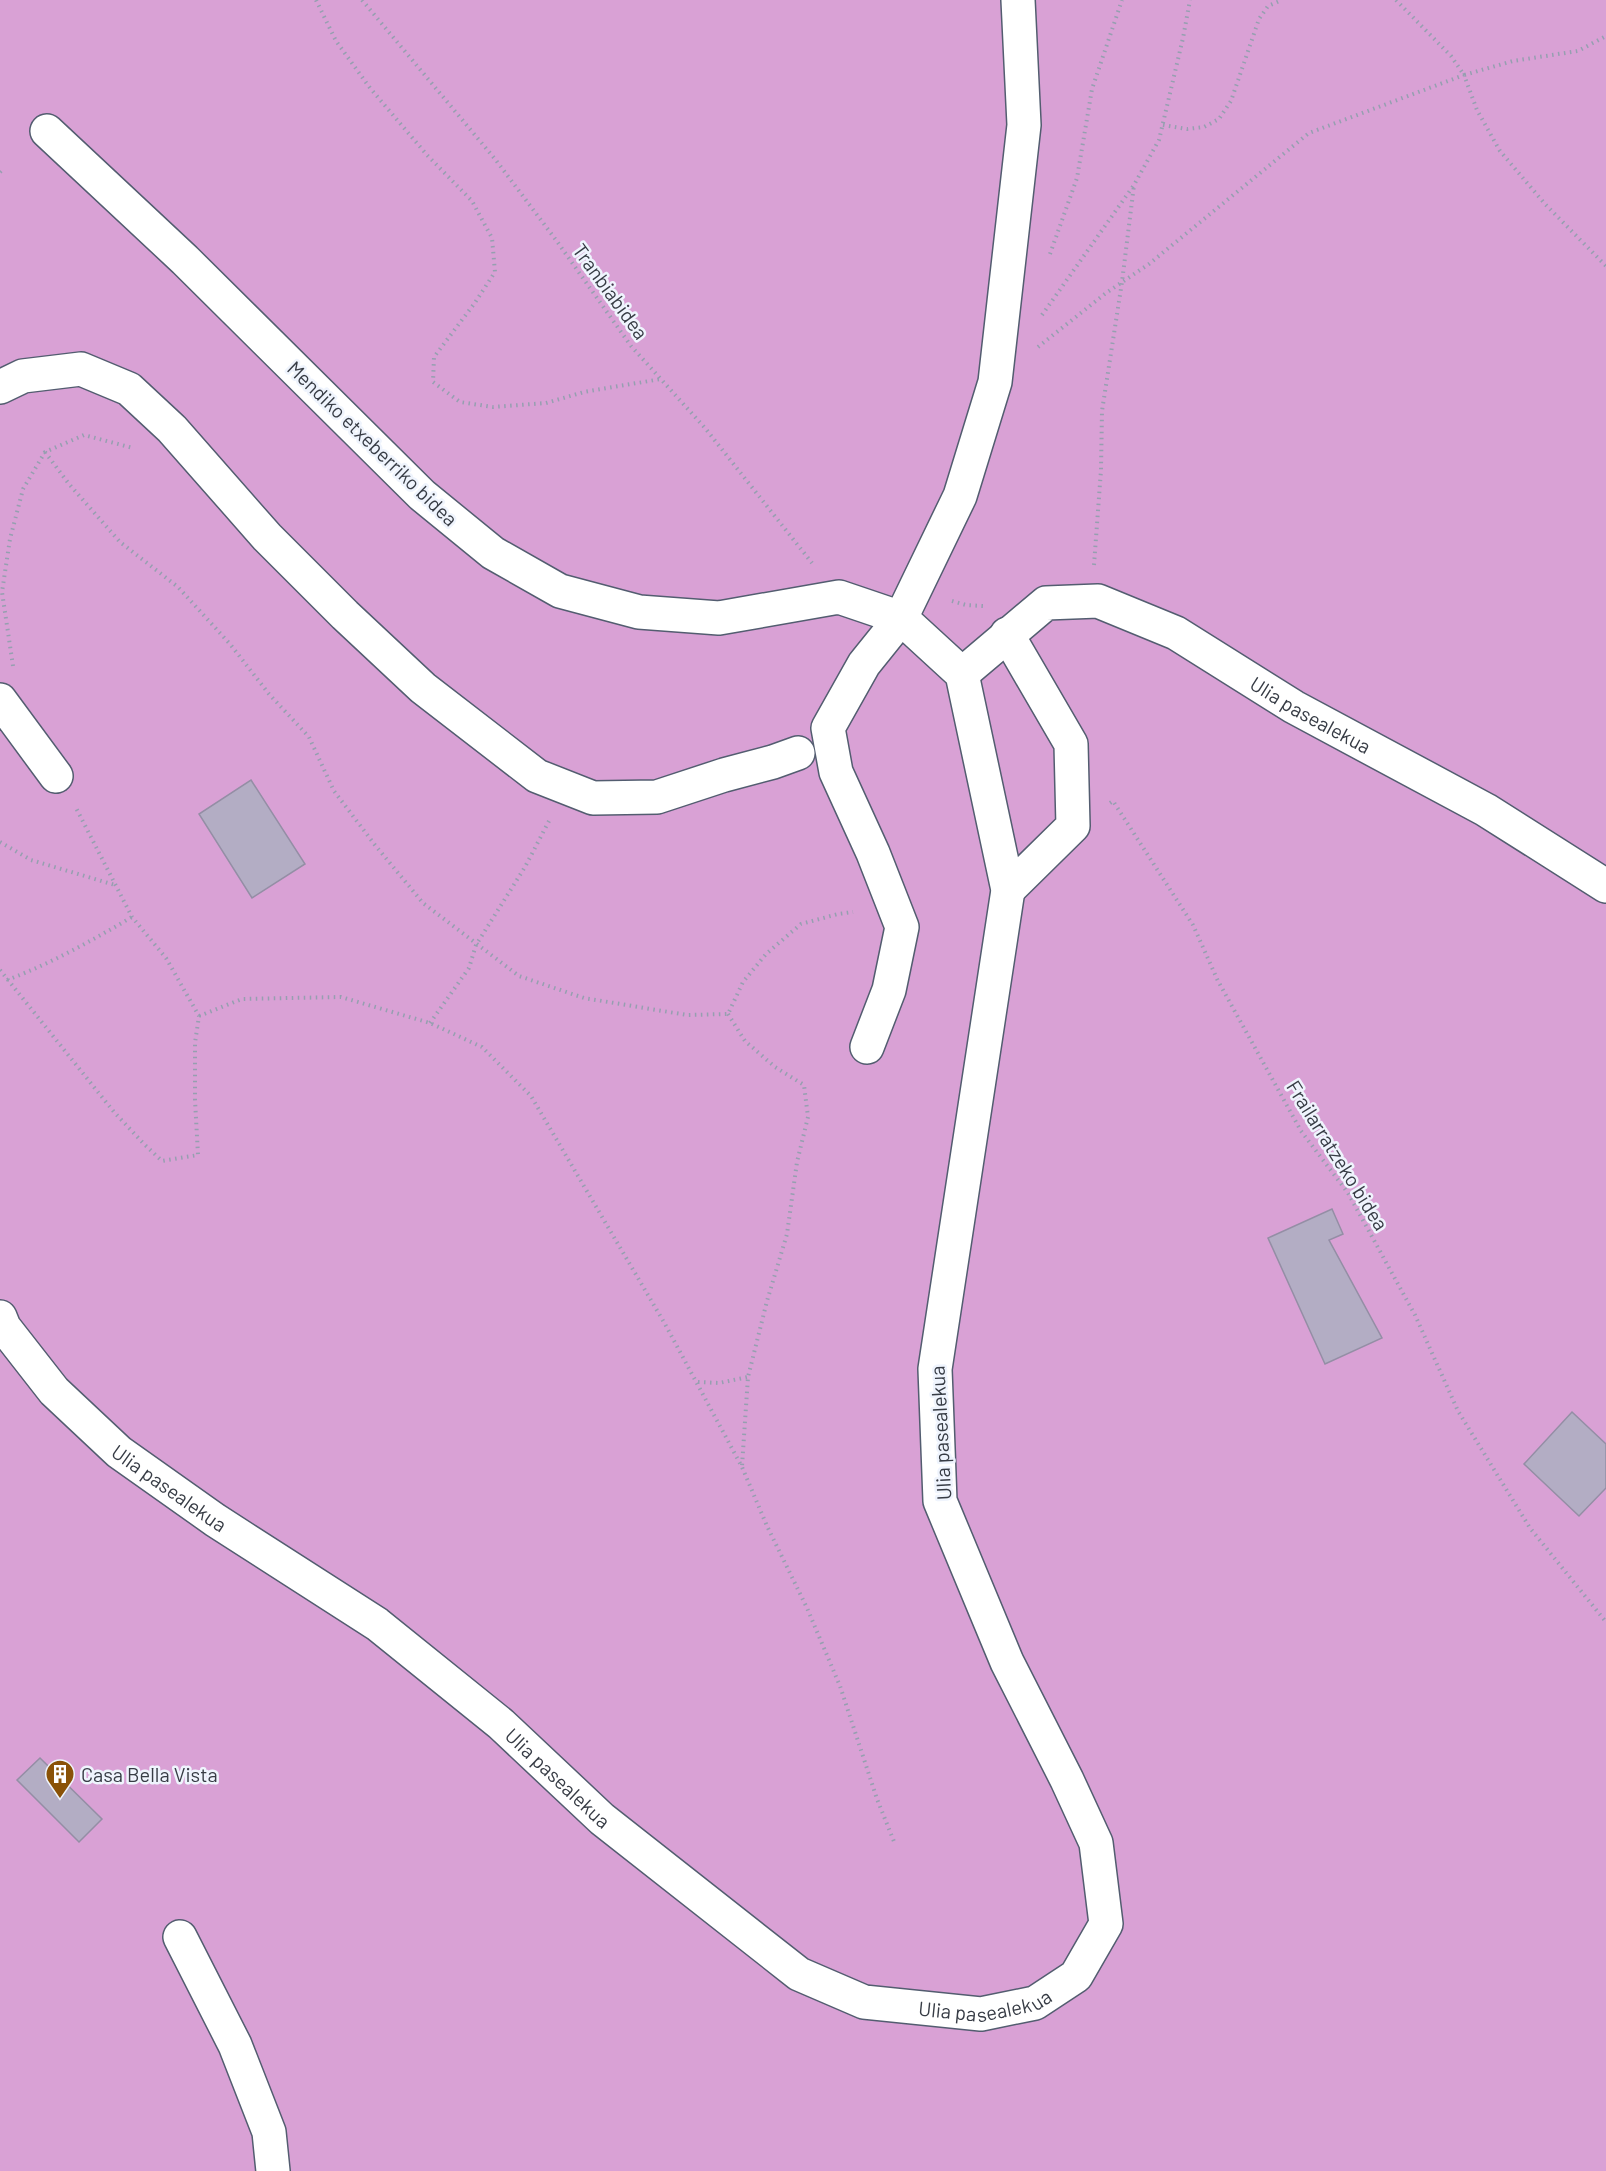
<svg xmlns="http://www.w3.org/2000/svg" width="1606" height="2171" viewBox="0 0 1606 2171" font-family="Barlow,sans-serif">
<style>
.forest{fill:#d9a1d5}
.building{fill:#b3adc4;stroke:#948ea5;stroke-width:1.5}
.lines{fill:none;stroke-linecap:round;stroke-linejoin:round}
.minor-casing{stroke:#535d70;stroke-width:36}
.path{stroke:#969fb0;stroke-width:4;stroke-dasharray:1.5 4.5;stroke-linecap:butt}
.minor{stroke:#fff;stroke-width:33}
.labels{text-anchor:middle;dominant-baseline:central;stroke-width:5;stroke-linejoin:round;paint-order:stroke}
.street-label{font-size:20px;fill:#373c45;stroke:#eff4fd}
.poi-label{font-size:20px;fill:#373c45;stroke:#eff4fd;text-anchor:start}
</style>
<rect width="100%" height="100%" fill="#dbe6fd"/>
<rect class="forest" x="0" y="0" width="1606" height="2171"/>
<g class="building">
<path d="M 251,780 L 305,864 L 252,898 L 199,814 Z"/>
<path d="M 1332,1209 L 1343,1234 L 1329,1240 L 1382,1338 L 1325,1364 L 1268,1238 Z"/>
<path d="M 1572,1412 L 1606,1444 L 1606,1488 L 1579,1516 L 1524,1464 Z"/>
<path d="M 40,1758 L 102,1819 L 79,1842 L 17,1780 Z"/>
</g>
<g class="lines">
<g class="minor-casing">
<g id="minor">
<path d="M 0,387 L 23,376 L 81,369 L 129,389 L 172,429 L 267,537 L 345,615 L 423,688 L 537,776 L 593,798 L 657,797 L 724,775 L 773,762 L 798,753"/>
<path d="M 1007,634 L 1071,744 L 1073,826 L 1008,890"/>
<path id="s1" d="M 962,674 L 1046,603 L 1098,601 L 1176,633 L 1294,707 L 1486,810 L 1606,886"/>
<path d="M 0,700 L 56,776"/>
<path d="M 867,1047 L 889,990 L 902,927 L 873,853 L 836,772 L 828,728 L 864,664 L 901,618 L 960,496 L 995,382 L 1024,125 L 1018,0"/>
<path id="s2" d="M 0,1317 L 4,1327 L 54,1391 L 119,1452 L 215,1520 L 377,1624 L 501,1724 L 602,1819 L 799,1974 L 864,2002 L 981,2014 L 1035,2003 L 1076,1976 L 1106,1924 L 1096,1843 L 1067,1780 L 1007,1662 L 940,1501 L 935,1369 L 1008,890 L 962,674 L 901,618 L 839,597 L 719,618 L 639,612 L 560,591 L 493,553 L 422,495 L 185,260 L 47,131"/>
<path d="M 180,1937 L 235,2045 L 269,2132 L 273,2171"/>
</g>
</g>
<g class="path">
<path d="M 316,0 L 336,41 L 370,88 L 427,155 L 472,201 L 492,238 L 495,272 L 474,304 L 434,357 L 433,382 L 460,402 L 493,407 L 546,403 L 584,392 L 661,379"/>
<path d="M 362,0 L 495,159 L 556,240 L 631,346 L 705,428 L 812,563"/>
<path d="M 1396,0 L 1451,56 L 1464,75 L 1513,61 L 1578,51 L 1606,36"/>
<path d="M 1163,125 L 1187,129 L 1204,127 L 1219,119 L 1231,101 L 1259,19 L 1268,6 L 1282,0"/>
<path d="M 0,172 L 2,170"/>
<path d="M 1050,254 L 1077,178 L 1092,89 L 1122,0"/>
<path d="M 1042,315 L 1134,185 L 1159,140 L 1183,38 L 1190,0"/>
<path d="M 1038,347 L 1106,293 L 1149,264 L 1309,133 L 1464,75 L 1477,110 L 1500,151 L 1545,204 L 1606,266"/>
<path d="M 45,452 L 69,484 L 120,542 L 178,587 L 230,644 L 269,694 L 309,737 L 334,791 L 375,845 L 423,903 L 519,976 L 584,998 L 687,1015 L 728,1014 L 743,982 L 766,954 L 801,924 L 838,914 L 853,912"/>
<path d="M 1094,565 L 1101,470 L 1102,411 L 1122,282 L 1134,185"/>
<path d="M 952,601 L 966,605 L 983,606"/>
<path d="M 13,666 L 2,592 L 10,539 L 23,489 L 45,452 L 84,435 L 133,448"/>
<path d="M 1110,803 L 1113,801 L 1193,925 L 1218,981 L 1301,1131 L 1348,1193 L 1415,1315 L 1458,1411 L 1530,1528 L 1606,1622"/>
<path d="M 0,842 L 31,860 L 115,885"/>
<path d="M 0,970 L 114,1112 L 144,1144 L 162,1161 L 198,1155 L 195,1100 L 195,1043 L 199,1016 L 166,958 L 132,917 L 75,806"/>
<path d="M 7,980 C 52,963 91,941 132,917"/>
<path d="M 728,1014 L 745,1041 L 775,1067 L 804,1085 L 808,1117 L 797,1162 L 787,1234 L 767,1301 L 748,1377 L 742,1466"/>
<path d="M 199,1016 L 242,999 L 341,997 L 430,1023 L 482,1047 L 531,1096 L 665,1324 L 742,1467 L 767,1526 L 807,1608 L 840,1686 L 877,1799 L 895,1844"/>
<path d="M 430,1023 L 469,968 L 476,945 L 525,867 L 549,821"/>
<path d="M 698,1382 L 719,1383 L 748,1377"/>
</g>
<use href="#minor" class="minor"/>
</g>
<defs>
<g id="building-pin" transform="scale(1.5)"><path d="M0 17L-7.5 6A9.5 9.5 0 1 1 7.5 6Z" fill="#8a5207" stroke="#eff4fd"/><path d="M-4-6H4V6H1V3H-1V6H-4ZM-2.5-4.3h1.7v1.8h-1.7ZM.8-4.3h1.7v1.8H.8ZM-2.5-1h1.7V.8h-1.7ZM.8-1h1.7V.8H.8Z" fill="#fff"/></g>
</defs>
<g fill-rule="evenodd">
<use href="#building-pin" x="60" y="1774"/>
</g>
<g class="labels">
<g class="street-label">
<text transform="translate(611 291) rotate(54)">Tranbiabidea</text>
<text transform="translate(373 443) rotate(44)">Mendiko etxeberriko bidea</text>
<text stroke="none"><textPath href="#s1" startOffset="404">Ulia pasealekua</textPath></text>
<text transform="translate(1338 1155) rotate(58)">Frailarratzeko bidea</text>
<text transform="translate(940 1433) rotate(-93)">Ulia pasealekua</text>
<text stroke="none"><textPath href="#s2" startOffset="243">Ulia pasealekua</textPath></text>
<text stroke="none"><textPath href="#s2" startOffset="729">Ulia pasealekua</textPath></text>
<text stroke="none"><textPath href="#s2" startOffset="1233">Ulia pasealekua</textPath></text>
</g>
<g class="poi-label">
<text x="81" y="1774">Casa Bella Vista</text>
</g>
</g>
</svg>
